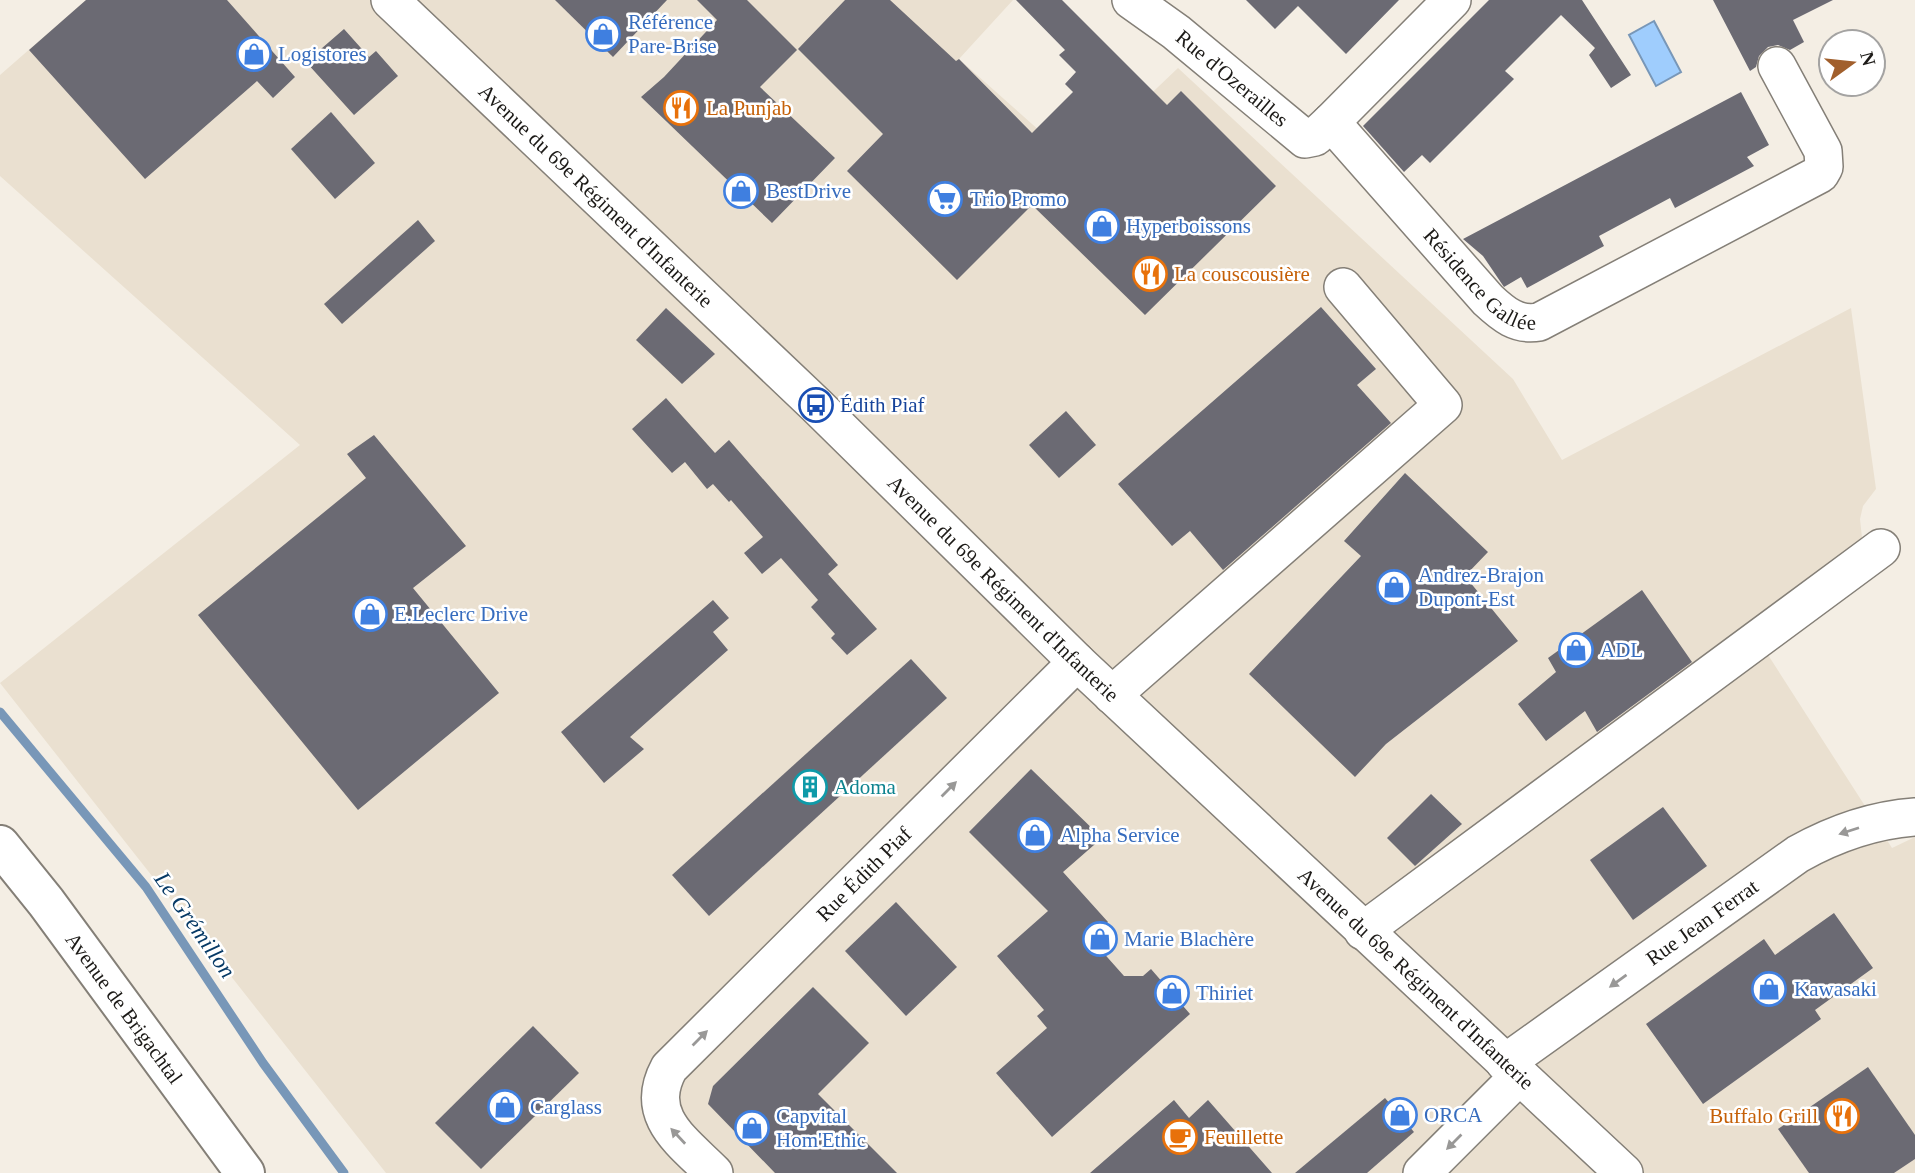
<svg xmlns="http://www.w3.org/2000/svg" width="1915" height="1173" viewBox="0 0 1915 1173" font-family="'Times New Roman',serif">
<style>
.built{fill:#eae0d0}
.water{fill:#9fcdfd;stroke:#7897b8;stroke-width:2}
.lines{fill:none;stroke-linecap:round;stroke-linejoin:round}
.stream{stroke:#7897b8;stroke-width:9}
.building{fill:#6b6a73}
.minor-casing{stroke:#847f77;stroke-width:40}
.major-casing{stroke:#847f77;stroke-width:42}
.minor{stroke:#fff;stroke-width:37}
.major{stroke:#fff;stroke-width:38}
.oneway{fill:#999897}
.labels{text-anchor:middle;dominant-baseline:central;stroke-width:5;stroke-linejoin:round;paint-order:stroke}
.shop-label{font-size:21px;fill:#366cbe;stroke:#fff;text-anchor:start}
.street-label{font-size:21px;fill:#1c1a17;stroke:#fff}
.food-label{font-size:21px;fill:#c56008;stroke:#fff;text-anchor:start}
.transit-label{font-size:21px;fill:#164399;stroke:#fff;text-anchor:start}
.culture-label{font-size:21px;fill:#0d838f;stroke:#fff;text-anchor:start}
.water-label{font-size:23px;font-style:italic;fill:#073a66;stroke:#fff}
</style>
<rect width="100%" height="100%" fill="#f4eee4"/>
<path class="built" d="M 86,0 L 1013,0 L 959,59 L 1077,164 L 1178,68 L 1513,379 L 1562,460 L 1851,308 L 1876,489 L 1863,506 L 1860,519 L 1863,547 L 1752,630 L 1892,848 L 1915,837 L 1915,1173 L 386,1173 L 0,683 L 300,445 L 0,176 L 0,75 Z"/>
<path class="water" d="M 1654,21 L 1681,72 L 1656,86 L 1629,35 Z"/>
<g class="lines">
<path class="stream" d="M 0,712 L 146,887 L 263,1063 L 344,1173"/>
</g>
<g class="building">
<path d="M 86,0 L 227,0 L 295,77 L 273,98 L 257,81 L 145,179 L 29,50 Z"/>
<path d="M 555,0 L 667,0 L 613,57 Z"/>
<path d="M 697,0 L 747,0 L 797,50 L 760,87 L 835,158 L 772,223 L 641,97 L 664,77 L 717,20 Z"/>
<path d="M 845,0 L 890,0 L 956,61 L 959,59 L 1032,133 L 1073,92 L 1065,84 L 1076,72 L 1059,55 L 1065,50 L 1016,0 L 1062,0 L 1167,105 L 1181,91 L 1276,186 L 1145,315 L 1032,205 L 957,280 L 847,171 L 883,134 L 798,49 Z"/>
<path d="M 1246,0 L 1399,0 L 1346,54 L 1298,6 L 1275,29 Z"/>
<path d="M 1489,0 L 1582,0 L 1631,75 L 1611,88 L 1589,55 L 1595,48 L 1561,15 L 1505,71 L 1514,79 L 1430,163 L 1422,155 L 1404,172 L 1363,126 Z"/>
<path d="M 1713,0 L 1833,0 L 1793,20 L 1804,42 L 1790,50 L 1778,45 L 1768,47 L 1759,56 L 1756,67 L 1750,71 Z"/>
<path d="M 344,29 L 369,57 L 376,51 L 398,76 L 354,115 L 306,62 Z"/>
<path d="M 1741,92 L 1769,145 L 1747,157 L 1754,166 L 1675,208 L 1670,198 L 1599,236 L 1604,246 L 1527,288 L 1521,277 L 1504,287 L 1483,256 L 1463,239 Z"/>
<path d="M 331,112 L 375,163 L 335,199 L 291,149 Z"/>
<path d="M 418,220 L 435,241 L 342,324 L 324,304 Z"/>
<path d="M 1321,307 L 1376,369 L 1357,385 L 1391,423 L 1223,570 L 1190,531 L 1172,546 L 1118,484 Z"/>
<path d="M 666,308 L 715,354 L 682,384 L 636,340 Z"/>
<path d="M 666,398 L 715,453 L 729,440 L 838,565 L 828,574 L 877,629 L 847,655 L 831,638 L 835,634 L 811,607 L 818,600 L 781,558 L 762,574 L 744,553 L 763,537 L 731,500 L 729,502 L 713,484 L 707,489 L 685,462 L 672,473 L 632,429 Z"/>
<path d="M 1066,411 L 1096,445 L 1059,478 L 1029,445 Z"/>
<path d="M 374,435 L 466,546 L 413,588 L 499,693 L 358,810 L 198,615 L 366,478 L 347,454 Z"/>
<path d="M 1405,473 L 1488,552 L 1465,576 L 1518,641 L 1386,744 L 1355,777 L 1249,674 L 1361,556 L 1344,541 Z"/>
<path d="M 1642,590 L 1692,662 L 1597,732 L 1585,711 L 1546,741 L 1518,704 L 1556,672 L 1548,658 Z"/>
<path d="M 713,600 L 729,618 L 713,632 L 728,650 L 630,737 L 644,749 L 604,783 L 561,732 Z"/>
<path d="M 911,659 L 947,698 L 709,916 L 672,875 Z"/>
<path d="M 1031,769 L 1102,838 L 1063,872 L 1108,922 L 1101,929 L 1100,949 L 1124,976 L 1143,976 L 1151,969 L 1190,1014 L 1052,1137 L 996,1073 L 1047,1028 L 1037,1016 L 1044,1010 L 997,956 L 1048,911 L 969,832 Z"/>
<path d="M 1431,794 L 1462,824 L 1415,866 L 1387,838 Z"/>
<path d="M 1663,807 L 1707,866 L 1633,920 L 1590,860 Z"/>
<path d="M 896,902 L 957,967 L 906,1016 L 845,951 Z"/>
<path d="M 1834,913 L 1873,968 L 1815,1010 L 1821,1019 L 1703,1104 L 1646,1024 L 1764,939 L 1775,955 Z"/>
<path d="M 813,987 L 869,1043 L 818,1094 L 897,1173 L 775,1173 L 708,1104 L 713,1086 Z"/>
<path d="M 533,1026 L 579,1073 L 481,1169 L 435,1123 Z"/>
<path d="M 1868,1067 L 1915,1135 L 1915,1159 L 1894,1173 L 1809,1173 L 1778,1129 Z"/>
<path d="M 1385,1098 L 1414,1132 L 1367,1173 L 1295,1173 Z"/>
<path d="M 1174,1100 L 1189,1118 L 1208,1100 L 1272,1173 L 1090,1173 Z"/>
</g>
<g class="lines">
<g class="minor-casing">
<g id="minor">
<path id="s1" d="M 390,0 L 816,405 L 1077,662 L 1624,1173"/>
<path id="s2" d="M 1131,0 L 1176,32 L 1305,139 L 1315,137 L 1331,122 L 1452,0"/>
<path id="s3" d="M 1331,122 L 1488,300 C 1503,314 1517,326 1539,322 L 1820,174 L 1824,167 L 1823,151 L 1777,66"/>
<path d="M 1112,695 L 1443,405 L 1343,287"/>
<path d="M 1363,931 L 1881,548"/>
<path id="s4" d="M 1505,1063 L 1798,854 C 1834,834 1873,820 1915,817"/>
<path id="s5" d="M 714,1173 C 682,1141 643,1116 669,1068 L 1077,662"/>
<path d="M 1422,1173 L 1519,1076"/>
</g>
</g>
<g class="major-casing">
<g id="major">
<path id="s6" d="M 0,845 L 46,902 L 245,1173"/>
</g>
</g>
<use href="#minor" class="minor"/>
<use href="#major" class="major"/>
</g>
<defs><path id="oneway-solid" d="M-6-.8H1V-3.2L6.5 0L1 3.2V.8H-6Z" transform="scale(1.75)"/></defs>
<g class="oneway">
<use href="#oneway-solid" transform="translate(949 789) rotate(-45)"/>
<use href="#oneway-solid" transform="translate(1849 831) rotate(162)"/>
<use href="#oneway-solid" transform="translate(1618 981) rotate(144)"/>
<use href="#oneway-solid" transform="translate(700 1038) rotate(-45)"/>
<use href="#oneway-solid" transform="translate(678 1136) rotate(-133)"/>
<use href="#oneway-solid" transform="translate(1454 1142) rotate(135)"/>
</g>
<defs>
<g id="shop-ring" transform="scale(1.75)"><circle r="9.5" fill="#fff" stroke="#3f7fe0" stroke-width="1.5"/><path d="M-5-2.5h2.3a2.7 3.5 0 0 1 5.4 0H5L5.5 6h-11ZM-1.5-2.5h3a1.5 2.3 0 0 0-3 0Z" fill="#3f7fe0"/></g>
<g id="restaurant-ring" transform="scale(1.75)"><circle r="9.5" fill="#fff" stroke="#e8710a" stroke-width="1.5"/><path d="M-5-6h1v4h1v-4h1v4h1v-4h1v5L-1.5 .5V6h-2V.5L-5-1ZM5-6V6H3V1.5H1.5Q1.5-4 5-6Z" fill="#e8710a"/></g>
<g id="supermarket-ring" transform="scale(1.75)"><circle r="9.5" fill="#fff" stroke="#3f7fe0" stroke-width="1.5"/><path d="M-6-5.5h2.5l.6 2H6L4.5 2H-2.5L-4.4-4H-6ZM-1.5 3.2a1.3 1.3 0 1 0 .1 0ZM3 3.2a1.3 1.3 0 1 0 .1 0Z" fill="#3f7fe0"/></g>
<g id="bus-ring" transform="scale(1.75)"><circle r="9.5" fill="#fff" stroke="#1a4fb4" stroke-width="1.5"/><path d="M-5-6H5V4H4V6H2V4H-2V6H-4V4H-5ZM-3.5-4V0h7V-4ZM-3.5 1.2v1.5H-2V1.2ZM2 1.2v1.5H3.5V1.2Z" fill="#1a4fb4"/></g>
<g id="building-ring" transform="scale(1.75)"><circle r="9.5" fill="#fff" stroke="#0f9aa8" stroke-width="1.5"/><path d="M-4-6H4V6H1V3H-1V6H-4ZM-2.5-4.3h1.7v1.8h-1.7ZM.8-4.3h1.7v1.8H.8ZM-2.5-1h1.7V.8h-1.7ZM.8-1h1.7V.8H.8Z" fill="#0f9aa8"/></g>
<g id="cafe-ring" transform="scale(1.75)"><circle r="9.5" fill="#fff" stroke="#e8710a" stroke-width="1.5"/><path d="M-5.5-4.5H6V0H3Q3 3.5 0 3.5H-2.5Q-5.5 3.5-5.5 0ZM3-3.2v2h1.7v-2ZM-6 4.5H4V6H-6Z" fill="#e8710a"/></g>
</defs>
<g fill-rule="evenodd">
<use href="#shop-ring" x="603" y="34"/>
<use href="#shop-ring" x="254" y="54"/>
<use href="#restaurant-ring" x="681" y="108"/>
<use href="#shop-ring" x="741" y="191"/>
<use href="#supermarket-ring" x="945" y="199"/>
<use href="#shop-ring" x="1102" y="226"/>
<use href="#restaurant-ring" x="1150" y="274"/>
<use href="#bus-ring" x="816" y="405"/>
<use href="#shop-ring" x="1394" y="587"/>
<use href="#shop-ring" x="370" y="614"/>
<use href="#shop-ring" x="1576" y="650"/>
<use href="#building-ring" x="810" y="787"/>
<use href="#shop-ring" x="1035" y="835"/>
<use href="#shop-ring" x="1100" y="939"/>
<use href="#shop-ring" x="1769" y="989"/>
<use href="#shop-ring" x="1172" y="993"/>
<use href="#shop-ring" x="505" y="1107"/>
<use href="#shop-ring" x="1400" y="1115"/>
<use href="#restaurant-ring" x="1842" y="1116"/>
<use href="#shop-ring" x="752" y="1128"/>
<use href="#cafe-ring" x="1180" y="1137"/>
</g>
<g class="labels">
<g class="shop-label">
<text x="628" y="22">Référence<tspan x="628" dy="24">Pare-Brise</tspan></text>
<text x="278" y="54">Logistores</text>
<text x="766" y="191">BestDrive</text>
<text x="970" y="199">Trio Promo</text>
<text x="1126" y="226">Hyperboissons</text>
<text x="1418" y="575">Andrez-Brajon<tspan x="1418" dy="24">Dupont-Est</tspan></text>
<text x="394" y="614">E.Leclerc Drive</text>
<text x="1600" y="650">ADL</text>
<text x="1060" y="835">Alpha Service</text>
<text x="1124" y="939">Marie Blachère</text>
<text x="1794" y="989">Kawasaki</text>
<text x="1196" y="993">Thiriet</text>
<text x="530" y="1107">Carglass</text>
<text x="1424" y="1115">ORCA</text>
<text x="776" y="1116">Capvital<tspan x="776" dy="24">Hom'Ethic</tspan></text>
</g>
<g class="street-label">
<text stroke="none"><textPath href="#s2" startOffset="128">Rue d'Ozerailles</textPath></text>
<text stroke="none"><textPath href="#s1" startOffset="284">Avenue du 69e Régiment d'Infanterie</textPath></text>
<text stroke="none"><textPath href="#s3" startOffset="219">Résidence Gallée</textPath></text>
<text stroke="none"><textPath href="#s1" startOffset="850">Avenue du 69e Régiment d'Infanterie</textPath></text>
<text stroke="none"><textPath href="#s5" startOffset="401">Rue Édith Piaf</textPath></text>
<text stroke="none"><textPath href="#s4" startOffset="242">Rue Jean Ferrat</textPath></text>
<text stroke="none"><textPath href="#s1" startOffset="1418">Avenue du 69e Régiment d'Infanterie</textPath></text>
<text stroke="none"><textPath href="#s6" startOffset="205">Avenue de Brigachtal</textPath></text>
</g>
<g class="food-label">
<text x="706" y="108">La Punjab</text>
<text x="1174" y="274">La couscousière</text>
<text x="1818" y="1116" text-anchor="end">Buffalo Grill</text>
<text x="1204" y="1137">Feuillette</text>
</g>
<g class="transit-label">
<text x="840" y="405">Édith Piaf</text>
</g>
<g class="culture-label">
<text x="834" y="787">Adoma</text>
</g>
<g class="water-label">
<text transform="translate(195 925) rotate(55)">Le Grémillon</text>
</g>
</g>
<g transform="translate(1852 63) rotate(75)"><circle r="33" fill="#ffffff" stroke="#a4a3a2" stroke-width="2"/>
<path d="M0-5L12 26L0 18L-12 26Z" fill="#a15f2c"/>
<text y="-10" font-size="19" font-weight="bold" text-anchor="middle" fill="#1c1a17">N</text>
</g>
</svg>
